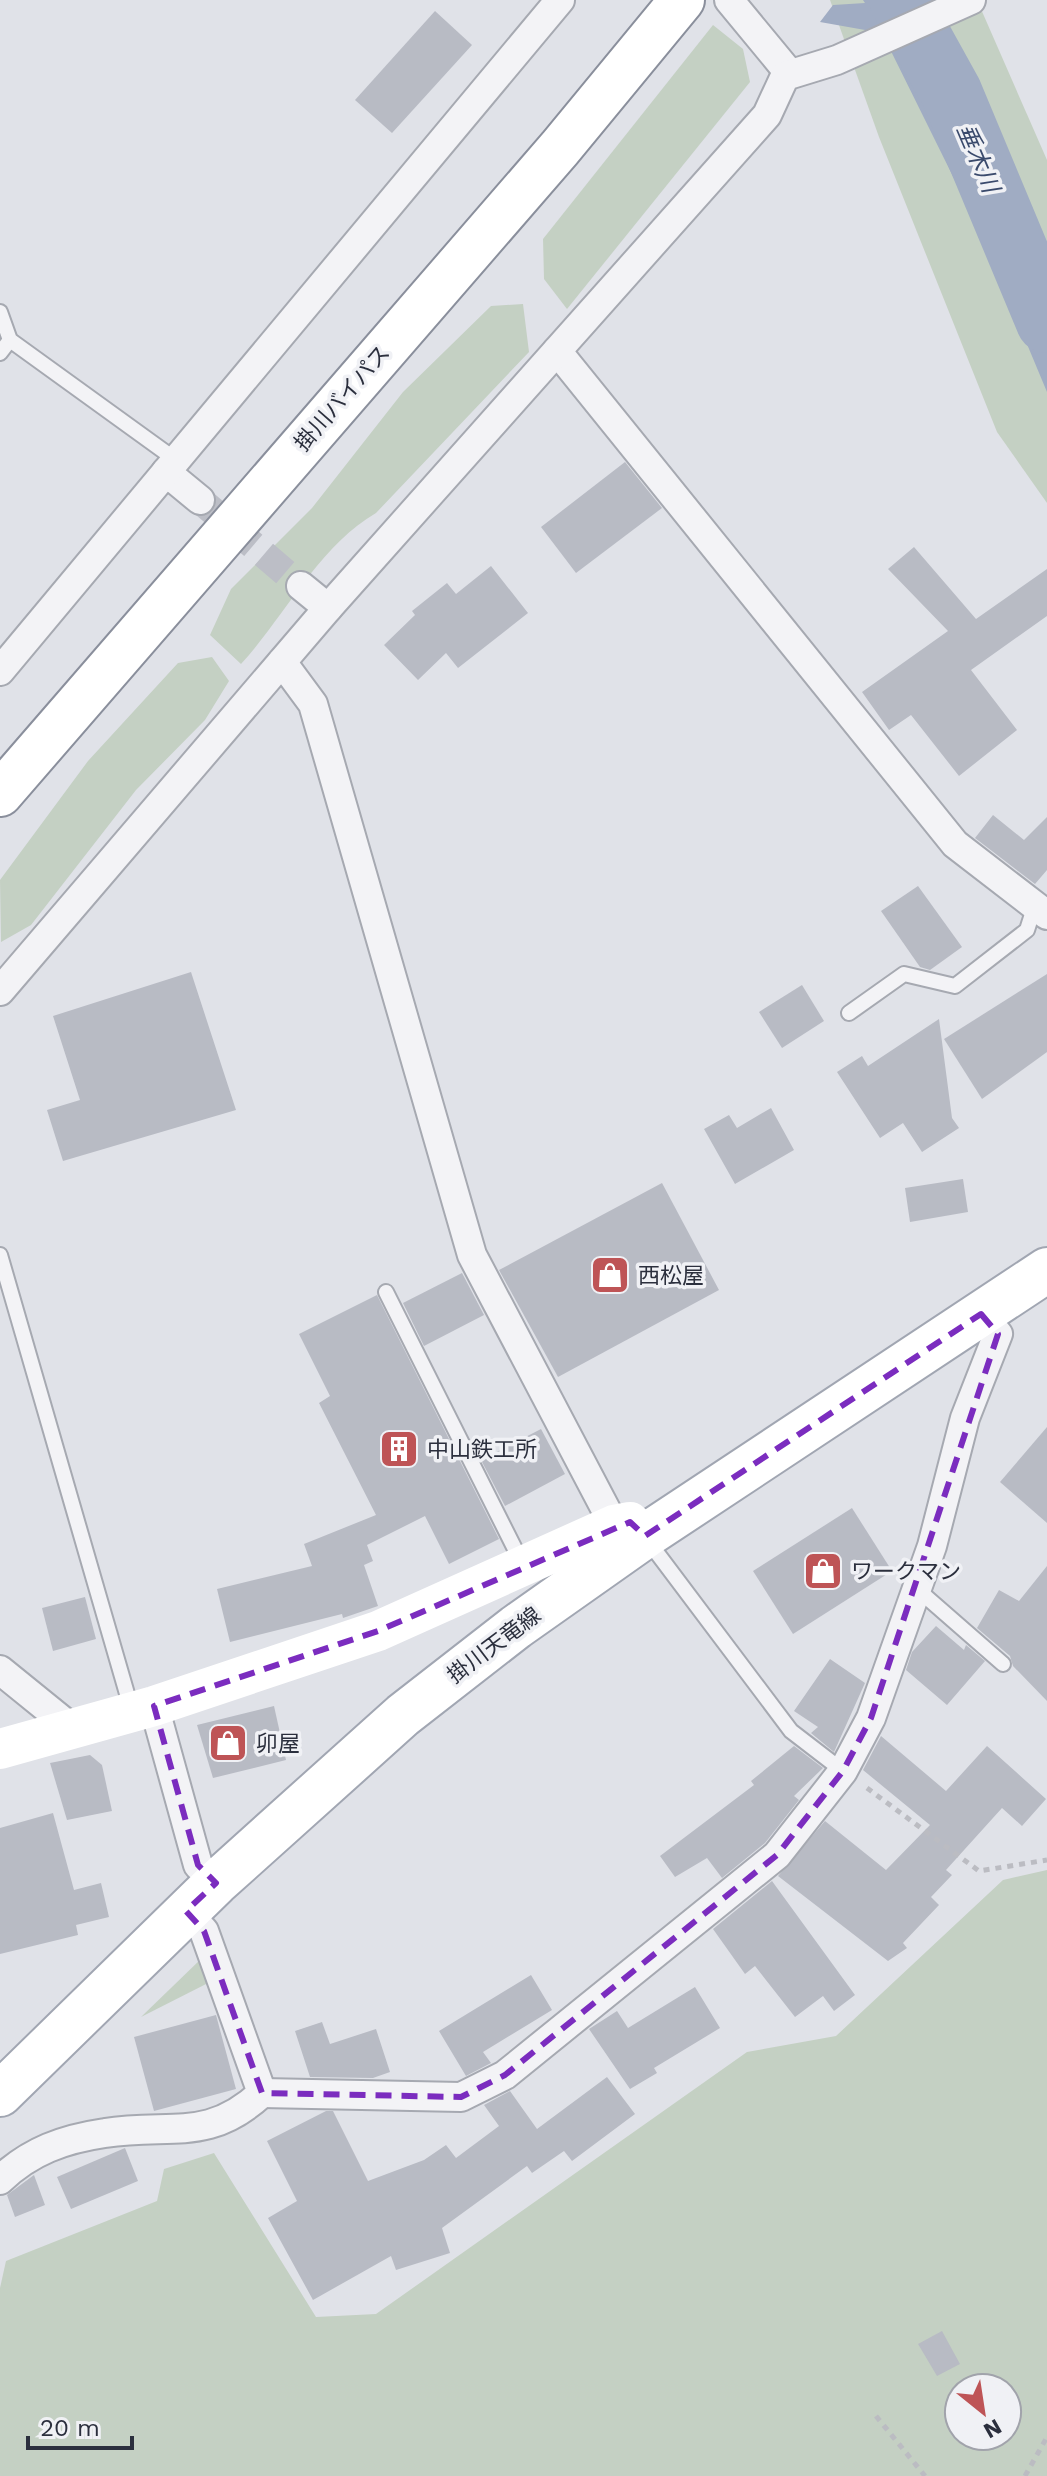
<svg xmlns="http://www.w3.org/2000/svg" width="1047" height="2476" viewBox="0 0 1047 2476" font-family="'Work Sans','Noto Sans JP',sans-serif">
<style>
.green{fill:#c4d0c3;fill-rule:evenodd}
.water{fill:#a0acc3}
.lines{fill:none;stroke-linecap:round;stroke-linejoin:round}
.river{stroke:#a0acc3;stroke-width:62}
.building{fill:#b8bbc4}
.street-tunnel{stroke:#bcbec6;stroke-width:28;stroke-dasharray:28 14;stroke-linecap:butt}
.lane-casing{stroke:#a6a9b1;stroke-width:18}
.street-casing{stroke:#a6a9b1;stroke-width:32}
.primary-casing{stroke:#a1a6b2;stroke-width:48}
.highway-casing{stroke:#8a8f9c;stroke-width:48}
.path{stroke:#bbbcc2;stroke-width:5;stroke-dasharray:6 6;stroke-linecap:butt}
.lane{stroke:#f3f3f6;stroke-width:14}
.street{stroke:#f3f3f6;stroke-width:28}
.secondary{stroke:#fff;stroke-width:40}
.primary{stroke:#fff;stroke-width:44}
.highway{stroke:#fff;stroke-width:44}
.marked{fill:none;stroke:#7b2cbf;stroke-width:6;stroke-dasharray:16 10;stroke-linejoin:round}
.labels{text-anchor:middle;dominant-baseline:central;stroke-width:7;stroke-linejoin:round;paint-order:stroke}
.street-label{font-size:22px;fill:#2b2f3d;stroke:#f0f1f5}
.poi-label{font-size:22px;fill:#2b2f3d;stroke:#f0f1f5;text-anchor:start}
.water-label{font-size:24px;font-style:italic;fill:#3a4a6c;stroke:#f0f1f5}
</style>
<rect width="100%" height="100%" fill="#e0e2e8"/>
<g class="green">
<path d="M 830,0 L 977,0 L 1047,160 L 1047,503 L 997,432 L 879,137 Z"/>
<path d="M 713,25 L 743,49 L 750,82 L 567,309 L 544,279 L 543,239 Z"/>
<path d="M 523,304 L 529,352 L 376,513 C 319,546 285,616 241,664 L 210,635 L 231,589 L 312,508 L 403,392 L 491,306 Z"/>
<path d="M 212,657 L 229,681 L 205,720 L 136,790 L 31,925 L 1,942 L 0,880 L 88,761 L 178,663 Z"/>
<path d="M 1047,1870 L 1047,2476 L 0,2476 L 0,2288 L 6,2261 L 157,2201 L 164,2169 L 214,2153 L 316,2317 L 376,2314 L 747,2052 L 836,2036 L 1003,1880 ZM 959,2388 L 1007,2388 L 1007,2436 L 959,2436 Z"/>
<path d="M 202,1958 L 212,1981 L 141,2017 Z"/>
</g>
<path class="water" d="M 863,0 L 908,0 L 1047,315 L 1047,392 L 978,227 L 882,33 L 820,22 L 833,5 L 865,3 Z"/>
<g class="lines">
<path class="river" d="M 900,0 L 951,92 L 1047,322"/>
</g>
<g class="building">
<path d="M 435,11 L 472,45 L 392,133 L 355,100 Z"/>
<path d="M 625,462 L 662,508 L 576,573 L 541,527 Z"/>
<path d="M 914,547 L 976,619 L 1047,569 L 1047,616 L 971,670 L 1017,730 L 959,776 L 911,715 L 889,730 L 862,692 L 948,631 L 888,569 Z"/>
<path d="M 491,566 L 528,613 L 458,668 L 446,653 L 418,680 L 384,645 L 415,615 L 412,611 L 447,583 L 456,594 Z"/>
<path d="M 993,815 L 1024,840 L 1047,817 L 1047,870 L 1035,884 L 975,838 Z"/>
<path d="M 918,886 L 962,947 L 930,970 L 920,967 L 881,911 Z"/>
<path d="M 191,972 L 236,1110 L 63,1161 L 47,1110 L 80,1100 L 53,1016 Z"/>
<path d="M 1047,974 L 1047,1052 L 982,1099 L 944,1039 Z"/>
<path d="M 802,985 L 824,1021 L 782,1048 L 759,1012 Z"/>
<path d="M 939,1019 L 952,1118 L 959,1128 L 922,1152 L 903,1123 L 880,1138 L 837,1072 L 862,1056 L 868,1066 Z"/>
<path d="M 771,1108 L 794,1150 L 735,1184 L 704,1129 L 729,1115 L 737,1128 Z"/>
<path d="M 963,1179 L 968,1212 L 910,1222 L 905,1188 Z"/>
<path d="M 662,1183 L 719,1290 L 558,1377 L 499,1270 Z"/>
<path d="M 462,1273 L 484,1315 L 424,1346 L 403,1303 Z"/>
<path d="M 377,1295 L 499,1539 L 449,1564 L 425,1516 L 367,1545 L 373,1561 L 364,1565 L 378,1606 L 343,1618 L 342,1614 L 230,1642 L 217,1589 L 312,1566 L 304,1544 L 376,1515 L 319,1403 L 330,1396 L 299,1334 Z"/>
<path d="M 1047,1427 L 1047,1523 L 1000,1482 Z"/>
<path d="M 541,1429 L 565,1474 L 505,1506 L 481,1460 Z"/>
<path d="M 852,1508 L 892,1571 L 793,1634 L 753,1571 Z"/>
<path d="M 1047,1566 L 1047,1701 L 1013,1666 L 1010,1656 L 977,1628 L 999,1590 L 1019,1601 Z"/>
<path d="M 85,1597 L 96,1639 L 53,1651 L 42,1608 Z"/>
<path d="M 936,1626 L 964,1650 L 966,1645 L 985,1661 L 947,1705 L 906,1670 L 912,1652 Z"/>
<path d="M 830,1659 L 865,1683 L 834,1752 L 811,1733 L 818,1727 L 794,1711 Z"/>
<path d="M 274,1706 L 286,1760 L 213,1778 L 197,1725 Z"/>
<path d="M 881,1736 L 946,1791 L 987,1746 L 1046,1799 L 1022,1826 L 1002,1808 L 946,1870 L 952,1875 L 931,1897 L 939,1905 L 903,1943 L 907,1948 L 888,1961 L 778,1876 L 825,1821 L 886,1870 L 930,1825 L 863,1770 Z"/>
<path d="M 794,1746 L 823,1768 L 794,1796 L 799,1800 L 765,1843 L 722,1878 L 707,1858 L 675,1877 L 660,1856 L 754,1785 L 751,1781 Z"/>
<path d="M 90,1755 L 102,1765 L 112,1811 L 67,1820 L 50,1763 Z"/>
<path d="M 53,1813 L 74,1890 L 101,1883 L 109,1917 L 76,1925 L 78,1935 L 0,1954 L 0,1828 Z"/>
<path d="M 772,1881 L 855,1995 L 834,2011 L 823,1996 L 795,2017 L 755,1966 L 745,1974 L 713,1929 Z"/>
<path d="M 531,1975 L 552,2010 L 483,2052 L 491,2063 L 466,2076 L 439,2031 Z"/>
<path d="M 695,1987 L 720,2028 L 654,2068 L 657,2073 L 630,2089 L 589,2029 L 617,2011 L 628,2028 Z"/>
<path d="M 216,2015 L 236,2089 L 154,2111 L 134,2037 Z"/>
<path d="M 322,2022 L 330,2044 L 376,2029 L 390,2072 L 373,2078 L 310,2077 L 295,2031 Z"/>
<path d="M 607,2077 L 635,2114 L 572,2161 L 564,2151 L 532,2173 L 527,2166 L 442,2228 L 450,2253 L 396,2270 L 391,2256 L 313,2300 L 268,2218 L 297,2201 L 267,2141 L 326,2111 L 333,2111 L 368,2181 L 424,2160 L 446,2145 L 456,2158 L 499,2126 L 484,2105 L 510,2091 L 537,2129 Z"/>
<path d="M 125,2148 L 138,2181 L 71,2209 L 57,2177 Z"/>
<path d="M 34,2175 L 45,2205 L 15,2217 L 7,2195 Z"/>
<path d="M 942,2331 L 960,2364 L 937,2376 L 918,2344 Z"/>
</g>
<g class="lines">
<path class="street-tunnel" d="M 200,500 L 301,586"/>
<g class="lane-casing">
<g id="lane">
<path d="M 0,312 L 10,340 L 176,460"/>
<path d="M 0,353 L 10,340"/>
<path d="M 849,1013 L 904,974 L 955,986 L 1027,930 L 1035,905"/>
<path d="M 0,1255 L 132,1711"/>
<path d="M 386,1292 L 522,1563"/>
<path d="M 648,1541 L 791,1731 L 843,1771"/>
<path d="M 916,1588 L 1003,1664"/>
</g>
</g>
<g class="street-casing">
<g id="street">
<path d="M 729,0 L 790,74"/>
<path d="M 557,351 L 955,844 L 1047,915"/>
<path d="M 166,472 L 200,500"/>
<path d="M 301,586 L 328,608"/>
<path d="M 282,662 L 313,704 L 472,1255 L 614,1525"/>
<path d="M 0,671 L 560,0"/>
<path d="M 0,991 L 328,608 L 767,115 L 785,76 L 837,60 L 971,0"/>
<path d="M 0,1670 L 74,1730"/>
<path d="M 154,1706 L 198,1865 L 216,1883"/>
<path d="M 262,2093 L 461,2097 L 505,2075 L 777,1855 L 843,1771 L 871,1718 L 932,1546 L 965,1418 L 998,1334 L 981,1314"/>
<path d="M 0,2180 C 30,2151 64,2139 105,2133 C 169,2122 207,2144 262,2093 L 204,1931 L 186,1911"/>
</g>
</g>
<g class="primary-casing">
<path id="primary" d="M 0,2094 L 216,1883 L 403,1715 L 516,1627 L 645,1536 L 1047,1270"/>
</g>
<g class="highway-casing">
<path id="highway" d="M 0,794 L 560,148 L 682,0"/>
</g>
<g class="path">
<path d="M 867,1788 L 979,1871 L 1047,1860"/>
<path d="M 876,2416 L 925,2476"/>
<path d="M 1025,2476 L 1047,2437"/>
</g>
<use href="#lane" class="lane"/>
<use href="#street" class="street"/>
<path class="secondary" d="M 0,1749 L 154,1706 L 378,1631 L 614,1525 L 630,1522 L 645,1536"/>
<use href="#primary" class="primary"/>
<use href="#highway" class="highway"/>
</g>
<path class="marked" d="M 981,1314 L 998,1334 L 871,1718 L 843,1771 L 777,1855 L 505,2075 L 461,2097 L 262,2093 L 204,1931 L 186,1911 L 216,1883 L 198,1865 L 154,1706 L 378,1631 L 630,1522 L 645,1536 Z"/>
<defs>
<g id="shop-square" transform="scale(2)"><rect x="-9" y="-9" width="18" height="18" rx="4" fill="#be5456" stroke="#f0f1f5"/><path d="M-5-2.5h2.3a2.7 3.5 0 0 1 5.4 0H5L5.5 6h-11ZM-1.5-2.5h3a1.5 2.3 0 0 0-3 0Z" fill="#fff"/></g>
<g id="building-square" transform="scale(2)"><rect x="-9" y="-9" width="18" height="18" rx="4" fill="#be5456" stroke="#f0f1f5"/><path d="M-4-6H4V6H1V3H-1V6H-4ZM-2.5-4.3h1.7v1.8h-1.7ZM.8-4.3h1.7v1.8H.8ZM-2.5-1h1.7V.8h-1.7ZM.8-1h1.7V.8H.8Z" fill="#fff"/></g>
</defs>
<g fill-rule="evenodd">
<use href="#shop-square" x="610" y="1275"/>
<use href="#building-square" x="399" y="1449"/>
<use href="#shop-square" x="823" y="1571"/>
<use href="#shop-square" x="228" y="1743"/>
</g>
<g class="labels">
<g class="street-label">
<text transform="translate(342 398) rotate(-49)">掛川バイパス</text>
<text transform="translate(494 1645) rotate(-37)">掛川天竜線</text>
</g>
<g class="poi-label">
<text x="638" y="1275">西松屋</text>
<text x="427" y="1449">中山鉄工所</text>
<text x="851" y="1571">ワークマン</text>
<text x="256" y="1743">卯屋</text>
</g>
<g class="water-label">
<text transform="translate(978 158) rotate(67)">垂木川</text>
</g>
</g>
<g transform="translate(983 2412) rotate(150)"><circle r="38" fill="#f0f1f5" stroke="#a1a3ab" stroke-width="2"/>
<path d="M0-6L14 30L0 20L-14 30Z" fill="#be5456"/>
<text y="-12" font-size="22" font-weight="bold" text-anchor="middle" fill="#2b2f3d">N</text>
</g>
<path d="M28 2436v12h104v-12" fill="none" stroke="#2b2f3d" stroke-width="4"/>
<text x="40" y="2436" font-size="24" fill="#2b2f3d" stroke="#f0f1f5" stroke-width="6" paint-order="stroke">20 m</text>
</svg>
